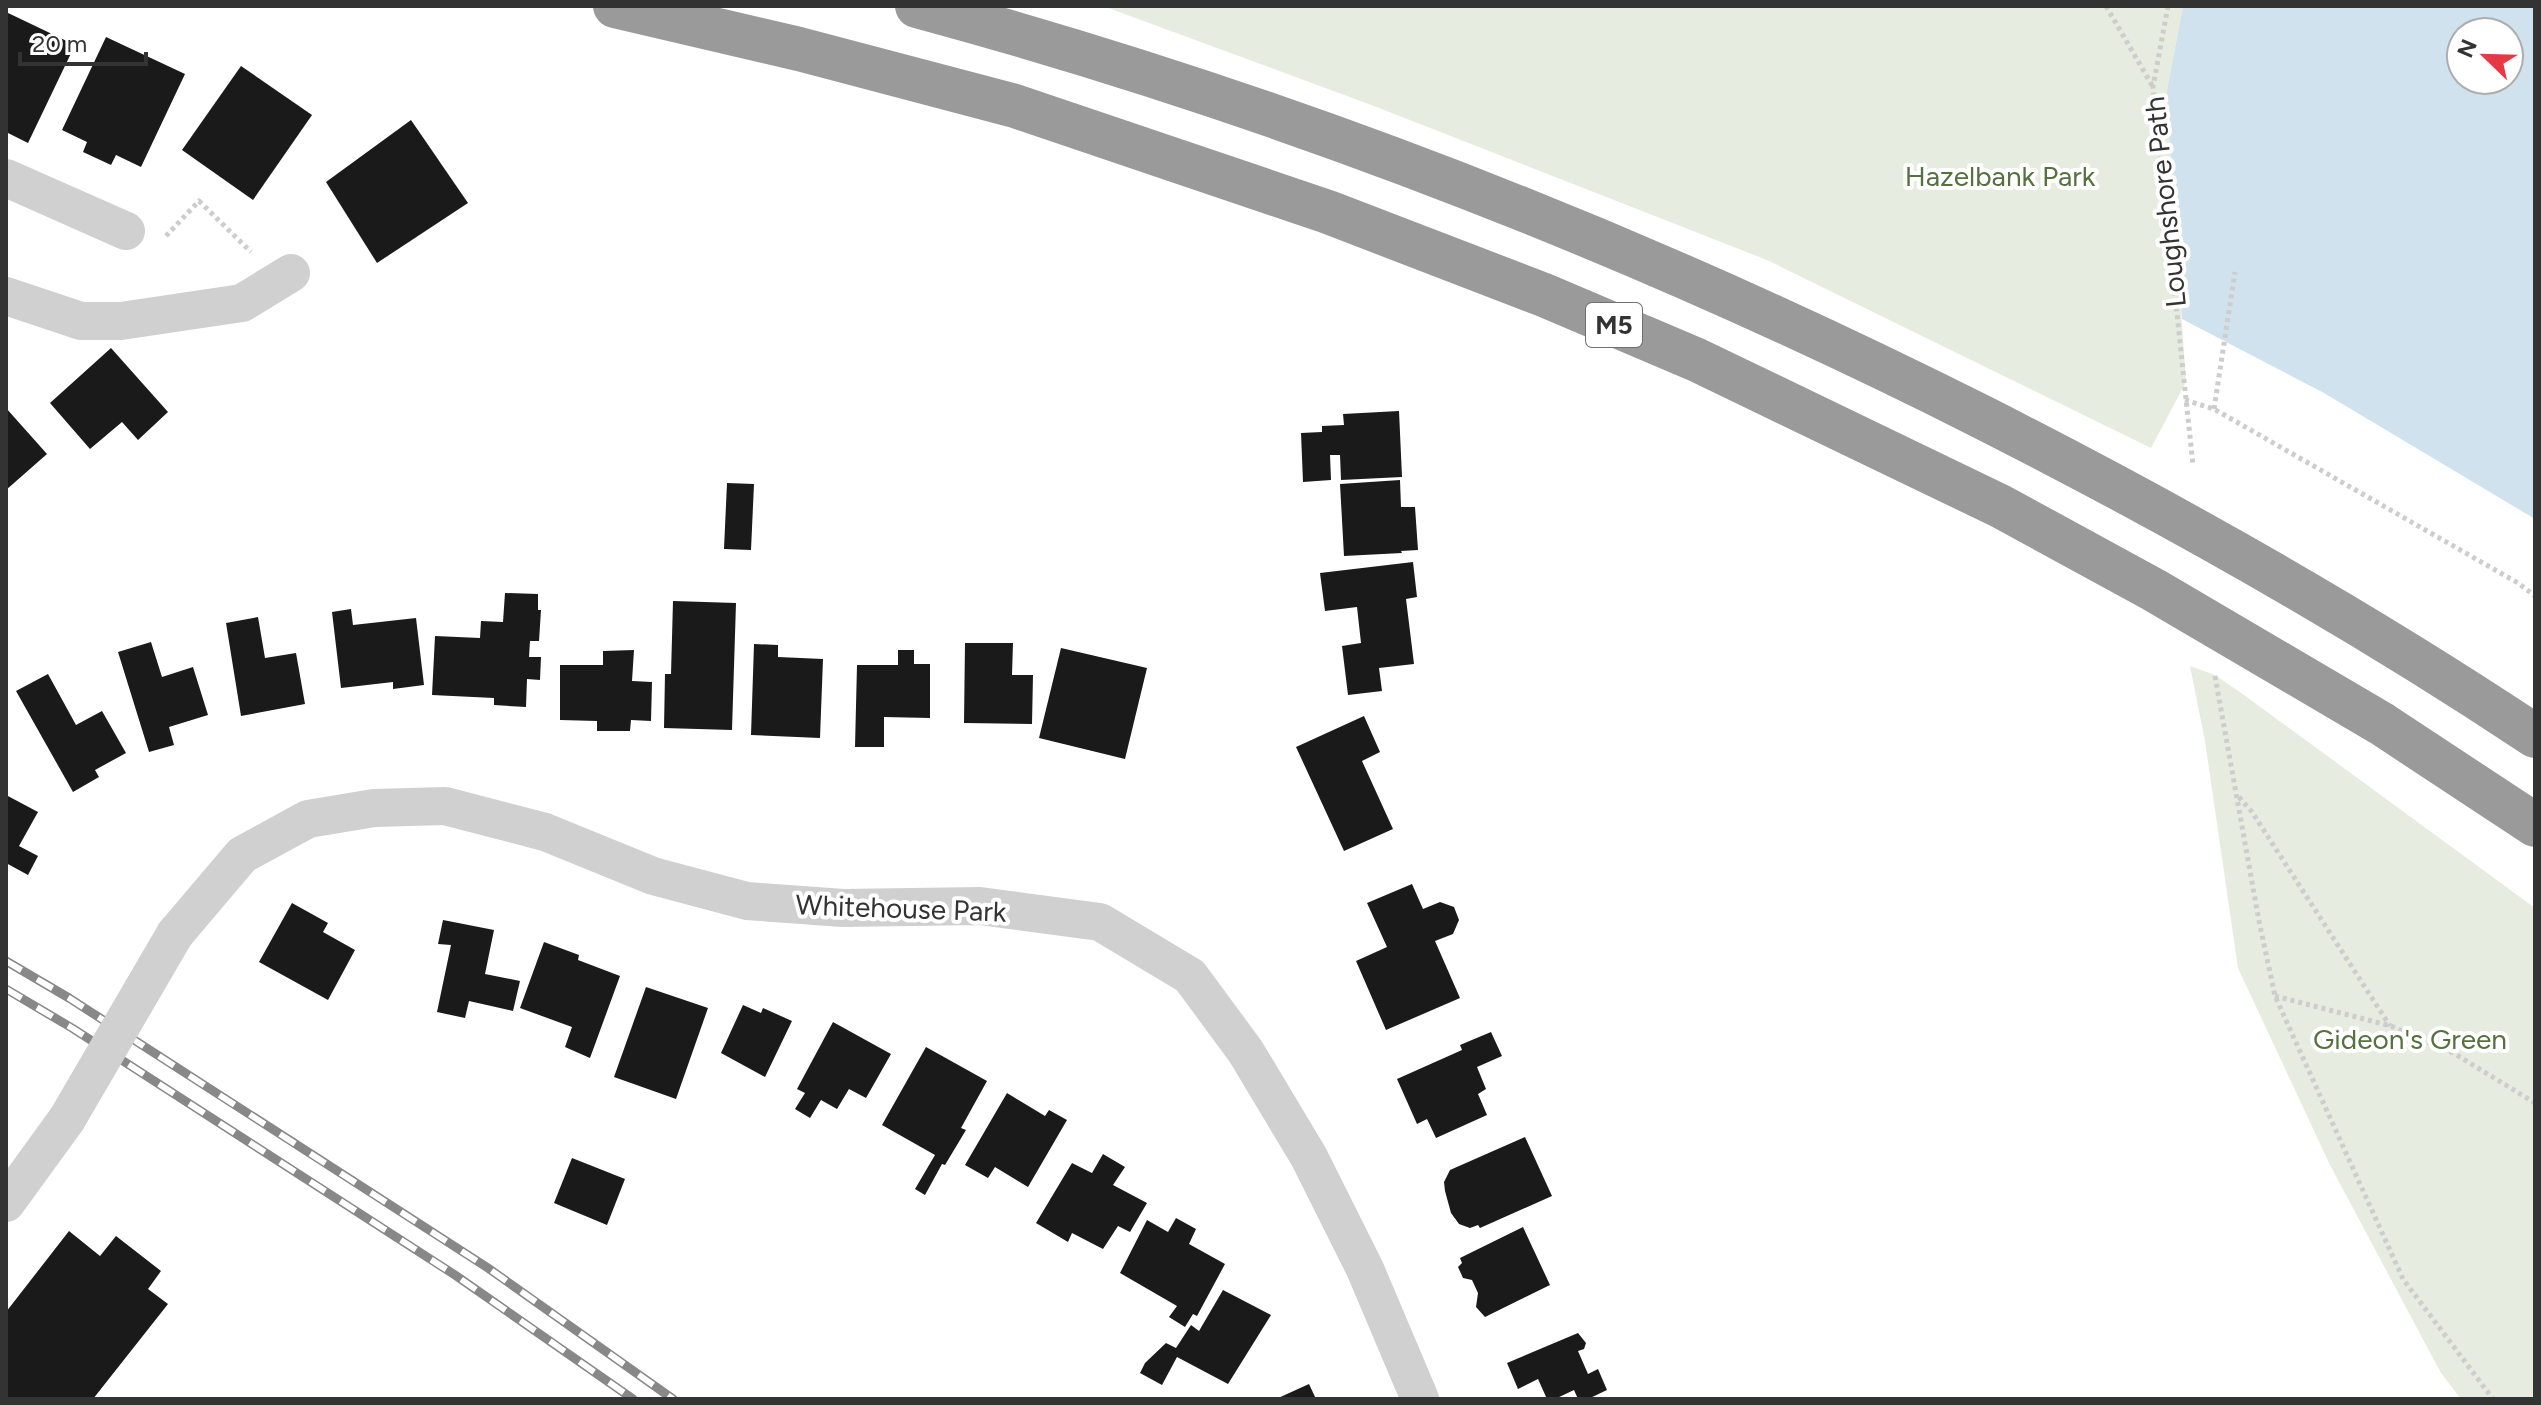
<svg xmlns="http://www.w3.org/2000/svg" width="2541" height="1405" viewBox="0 0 2541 1405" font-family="Figtree,sans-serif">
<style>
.green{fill:#e6ecdf}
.water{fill:#cfe2ee;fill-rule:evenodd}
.building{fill:#1a1a1a}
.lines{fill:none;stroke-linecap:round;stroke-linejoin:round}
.path{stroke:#cdcdcd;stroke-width:5;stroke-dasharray:4 4;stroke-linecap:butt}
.street{stroke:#d0d0d0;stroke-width:38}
.highway{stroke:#9a9a9a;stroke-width:44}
.rail-casing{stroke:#888;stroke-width:9}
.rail{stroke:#fff;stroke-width:6;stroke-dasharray:18;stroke-linecap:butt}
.street-bridge{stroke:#d0d0d0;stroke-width:38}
.labels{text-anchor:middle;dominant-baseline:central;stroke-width:8;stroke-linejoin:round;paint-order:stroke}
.shield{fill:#fff;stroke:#707070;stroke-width:2}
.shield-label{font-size:26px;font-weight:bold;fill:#333}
.park-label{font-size:28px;fill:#56703f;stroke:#fff}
.street-label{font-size:28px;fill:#333;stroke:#fff}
</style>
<rect width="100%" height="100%" fill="#fff"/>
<g class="green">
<path d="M 1103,6 L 2183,6 L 2166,95 L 2186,382 L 2151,448 L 1767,260 L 1374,106 Z"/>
<path d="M 2190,666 L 2215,675 L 2244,695 L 2535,908 L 2535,1399 L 2461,1399 L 2441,1373 L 2330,1165 L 2238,968 L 2205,741 Z"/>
</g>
<path class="water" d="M 2183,6 L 2535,6 L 2535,519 L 2324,393 L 2182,319 L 2166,95 ZM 2461,32 L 2509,32 L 2509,80 L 2461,80 Z"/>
<g class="building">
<path d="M 6,12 L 75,45 L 28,143 L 6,132 Z"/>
<path d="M 106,37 L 185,74 L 141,167 L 116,155 L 111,165 L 83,152 L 87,142 L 62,130 Z"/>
<path d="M 241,66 L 312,115 L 253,200 L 182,150 Z"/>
<path d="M 411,120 L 468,203 L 377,263 L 326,182 Z"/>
<path d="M 111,348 L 168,412 L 138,440 L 122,422 L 90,449 L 50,403 Z"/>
<path d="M 6,408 L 47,454 L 6,490 Z"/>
<path d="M 1399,411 L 1402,477 L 1341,480 L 1340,455 L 1330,455 L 1331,480 L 1303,482 L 1301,433 L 1322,432 L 1322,426 L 1344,425 L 1343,414 Z"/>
<path d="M 1400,480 L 1401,507 L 1415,507 L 1418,550 L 1401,551 L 1402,553 L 1344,556 L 1340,484 Z"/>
<path d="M 727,483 L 754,484 L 751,550 L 724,549 Z"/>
<path d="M 1413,562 L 1417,597 L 1406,599 L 1414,664 L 1379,668 L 1382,691 L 1348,695 L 1342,646 L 1361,643 L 1357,607 L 1325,611 L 1320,573 Z"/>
<path d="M 505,593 L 538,594 L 538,610 L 541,610 L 539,641 L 530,641 L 529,657 L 541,657 L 540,680 L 527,679 L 526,707 L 494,705 L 494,698 L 432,695 L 435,636 L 480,638 L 481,621 L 503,622 Z"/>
<path d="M 673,601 L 736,603 L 732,730 L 664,728 L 665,674 L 671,674 Z"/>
<path d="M 351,609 L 353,625 L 416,618 L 424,685 L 393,689 L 393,682 L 341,688 L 332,612 Z"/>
<path d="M 258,617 L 265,658 L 296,653 L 305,704 L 241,716 L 226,623 Z"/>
<path d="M 151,642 L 162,677 L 193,667 L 208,715 L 169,727 L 174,745 L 149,752 L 118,652 Z"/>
<path d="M 965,643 L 1013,643 L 1012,675 L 1033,675 L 1032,724 L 964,723 Z"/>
<path d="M 754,644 L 778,645 L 778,657 L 823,659 L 820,738 L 751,735 Z"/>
<path d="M 1061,648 L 1147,668 L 1125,759 L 1039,738 Z"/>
<path d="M 634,650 L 632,681 L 652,682 L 651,721 L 631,720 L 630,731 L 597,731 L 597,721 L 560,720 L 560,665 L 603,665 L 603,651 Z"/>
<path d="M 898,650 L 914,650 L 914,664 L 930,664 L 930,718 L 884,717 L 884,747 L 855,747 L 857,665 L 898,665 Z"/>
<path d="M 48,674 L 76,725 L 102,711 L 126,753 L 95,770 L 99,777 L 73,792 L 16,691 Z"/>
<path d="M 1364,716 L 1380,752 L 1362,761 L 1393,829 L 1344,851 L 1296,747 Z"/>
<path d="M 6,795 L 38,812 L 19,846 L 38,856 L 28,875 L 6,863 Z"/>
<path d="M 1412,884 L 1423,909 L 1440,902 L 1454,907 L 1459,920 L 1453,934 L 1435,941 L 1460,998 L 1386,1030 L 1356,961 L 1387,947 L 1367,903 Z"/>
<path d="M 292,903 L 328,923 L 323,932 L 355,950 L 328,1000 L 259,962 Z"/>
<path d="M 443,920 L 494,930 L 485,974 L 520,981 L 513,1011 L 469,1001 L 465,1018 L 437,1012 L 451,945 L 438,944 Z"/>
<path d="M 544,942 L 579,955 L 578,960 L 620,976 L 590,1058 L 565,1047 L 572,1027 L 520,1008 Z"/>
<path d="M 646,987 L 708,1008 L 676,1099 L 614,1077 Z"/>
<path d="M 743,1005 L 761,1013 L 763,1008 L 792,1021 L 765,1077 L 721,1053 Z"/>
<path d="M 833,1022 L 891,1054 L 866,1098 L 849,1089 L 837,1109 L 821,1100 L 810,1118 L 795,1109 L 805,1093 L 797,1089 Z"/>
<path d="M 1491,1032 L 1502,1056 L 1477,1067 L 1486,1089 L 1478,1094 L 1487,1115 L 1436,1138 L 1427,1119 L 1417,1124 L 1397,1079 L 1462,1050 L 1460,1045 Z"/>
<path d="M 926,1047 L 987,1081 L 961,1128 L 966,1130 L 945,1165 L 942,1164 L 925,1195 L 915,1189 L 935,1155 L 882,1125 Z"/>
<path d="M 1007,1093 L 1045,1116 L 1049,1110 L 1067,1120 L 1028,1187 L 995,1167 L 988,1178 L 965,1165 Z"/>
<path d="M 1525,1137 L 1552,1196 L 1480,1228 L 1478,1225 L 1470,1228 L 1459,1224 L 1451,1213 L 1445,1191 L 1444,1182 L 1450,1170 Z"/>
<path d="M 1103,1154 L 1125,1167 L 1113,1185 L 1147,1203 L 1130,1232 L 1118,1226 L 1103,1249 L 1072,1233 L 1068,1242 L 1036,1223 L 1072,1163 L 1092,1173 Z"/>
<path d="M 572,1158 L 625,1179 L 607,1225 L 554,1203 Z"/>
<path d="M 1176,1218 L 1196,1229 L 1189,1244 L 1225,1264 L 1197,1316 L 1193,1314 L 1185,1327 L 1169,1317 L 1177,1306 L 1120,1273 L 1147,1220 L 1168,1232 Z"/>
<path d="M 1523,1227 L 1550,1285 L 1485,1317 L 1476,1307 L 1478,1293 L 1472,1280 L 1463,1278 L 1458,1267 L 1462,1263 L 1460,1258 Z"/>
<path d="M 69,1231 L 100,1256 L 116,1236 L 161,1271 L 148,1289 L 168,1304 L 93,1399 L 6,1399 L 6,1312 Z"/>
<path d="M 1223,1290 L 1271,1315 L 1228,1384 L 1177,1357 L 1162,1385 L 1140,1373 L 1145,1363 L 1166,1343 L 1176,1348 L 1191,1325 L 1199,1331 Z"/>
<path d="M 1578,1333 L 1586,1343 L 1584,1349 L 1578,1351 L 1588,1374 L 1598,1369 L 1607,1390 L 1588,1399 L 1578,1399 L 1574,1390 L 1555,1399 L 1547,1399 L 1538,1379 L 1518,1389 L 1507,1363 Z"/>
<path d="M 1309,1384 L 1316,1399 L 1276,1399 Z"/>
</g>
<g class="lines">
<g class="path">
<path d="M 2106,6 L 2153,87"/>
<path d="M 2168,6 L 2153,87 L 2193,465"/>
<path d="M 166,236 L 199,201 L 251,252"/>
<path d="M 2185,400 L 2214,409 L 2518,583 L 2535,596"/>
<path d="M 2214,409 L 2235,272"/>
<path d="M 2215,676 L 2259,921 L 2275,996 L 2403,1279 L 2493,1399"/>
<path d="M 2239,797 L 2252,812 L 2390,1026"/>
<path d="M 2275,996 L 2391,1026 L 2455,1054 L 2535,1103"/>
</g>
<g class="street">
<path d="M 6,178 L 126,231"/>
<path d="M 6,296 L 81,321 L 121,321 L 242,303 L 291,273"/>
<path d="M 175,934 L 242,855 L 308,819 L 374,808 L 445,806 L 545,832 L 653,876 L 747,901 L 843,908 L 980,906 L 1100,922 L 1190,976 L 1246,1052 L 1309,1157 L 1365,1269 L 1420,1399"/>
<path d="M 6,1203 L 67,1119"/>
</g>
<g class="highway">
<path d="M 615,6 L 799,49 L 1015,106 L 1328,212 L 1544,295 L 1697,360 L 2000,506 L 2154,590 L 2382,724 L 2535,825"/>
<path d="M 917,6 C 1286,106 1643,246 1984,418 C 2173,514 2358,618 2535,736"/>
</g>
<g class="rail-casing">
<g id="rail">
<path d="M 6,961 L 69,998 L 488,1268 L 673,1399"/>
<path d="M 6,989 L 72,1028 L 455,1275 L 633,1399"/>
</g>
</g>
<use href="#rail" class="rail"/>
<path class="street-bridge" d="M 67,1119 L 175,934"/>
</g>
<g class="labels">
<rect class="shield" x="1586" y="303" width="56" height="44" rx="6"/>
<g class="shield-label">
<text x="1614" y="325">M5</text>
</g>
<g class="park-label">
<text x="2000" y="176">Hazelbank Park</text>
<text x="2410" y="1039">Gideon's Green</text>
</g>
<g class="street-label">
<text transform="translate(2165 202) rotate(-96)">Loughshore Path</text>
<text transform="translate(901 908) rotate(2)">Whitehouse Park</text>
</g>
</g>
<rect width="2541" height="1405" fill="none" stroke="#333333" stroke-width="16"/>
<g transform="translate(2485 56) rotate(293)"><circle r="38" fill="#ffffff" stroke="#adadad" stroke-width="2"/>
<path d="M0-6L14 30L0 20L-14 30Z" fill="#e63946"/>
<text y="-12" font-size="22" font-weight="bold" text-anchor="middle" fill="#333333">N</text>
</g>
<path d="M20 52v12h126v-12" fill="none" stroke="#333333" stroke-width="4"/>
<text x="32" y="52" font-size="24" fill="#333333" stroke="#ffffff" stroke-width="6" paint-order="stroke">20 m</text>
</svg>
